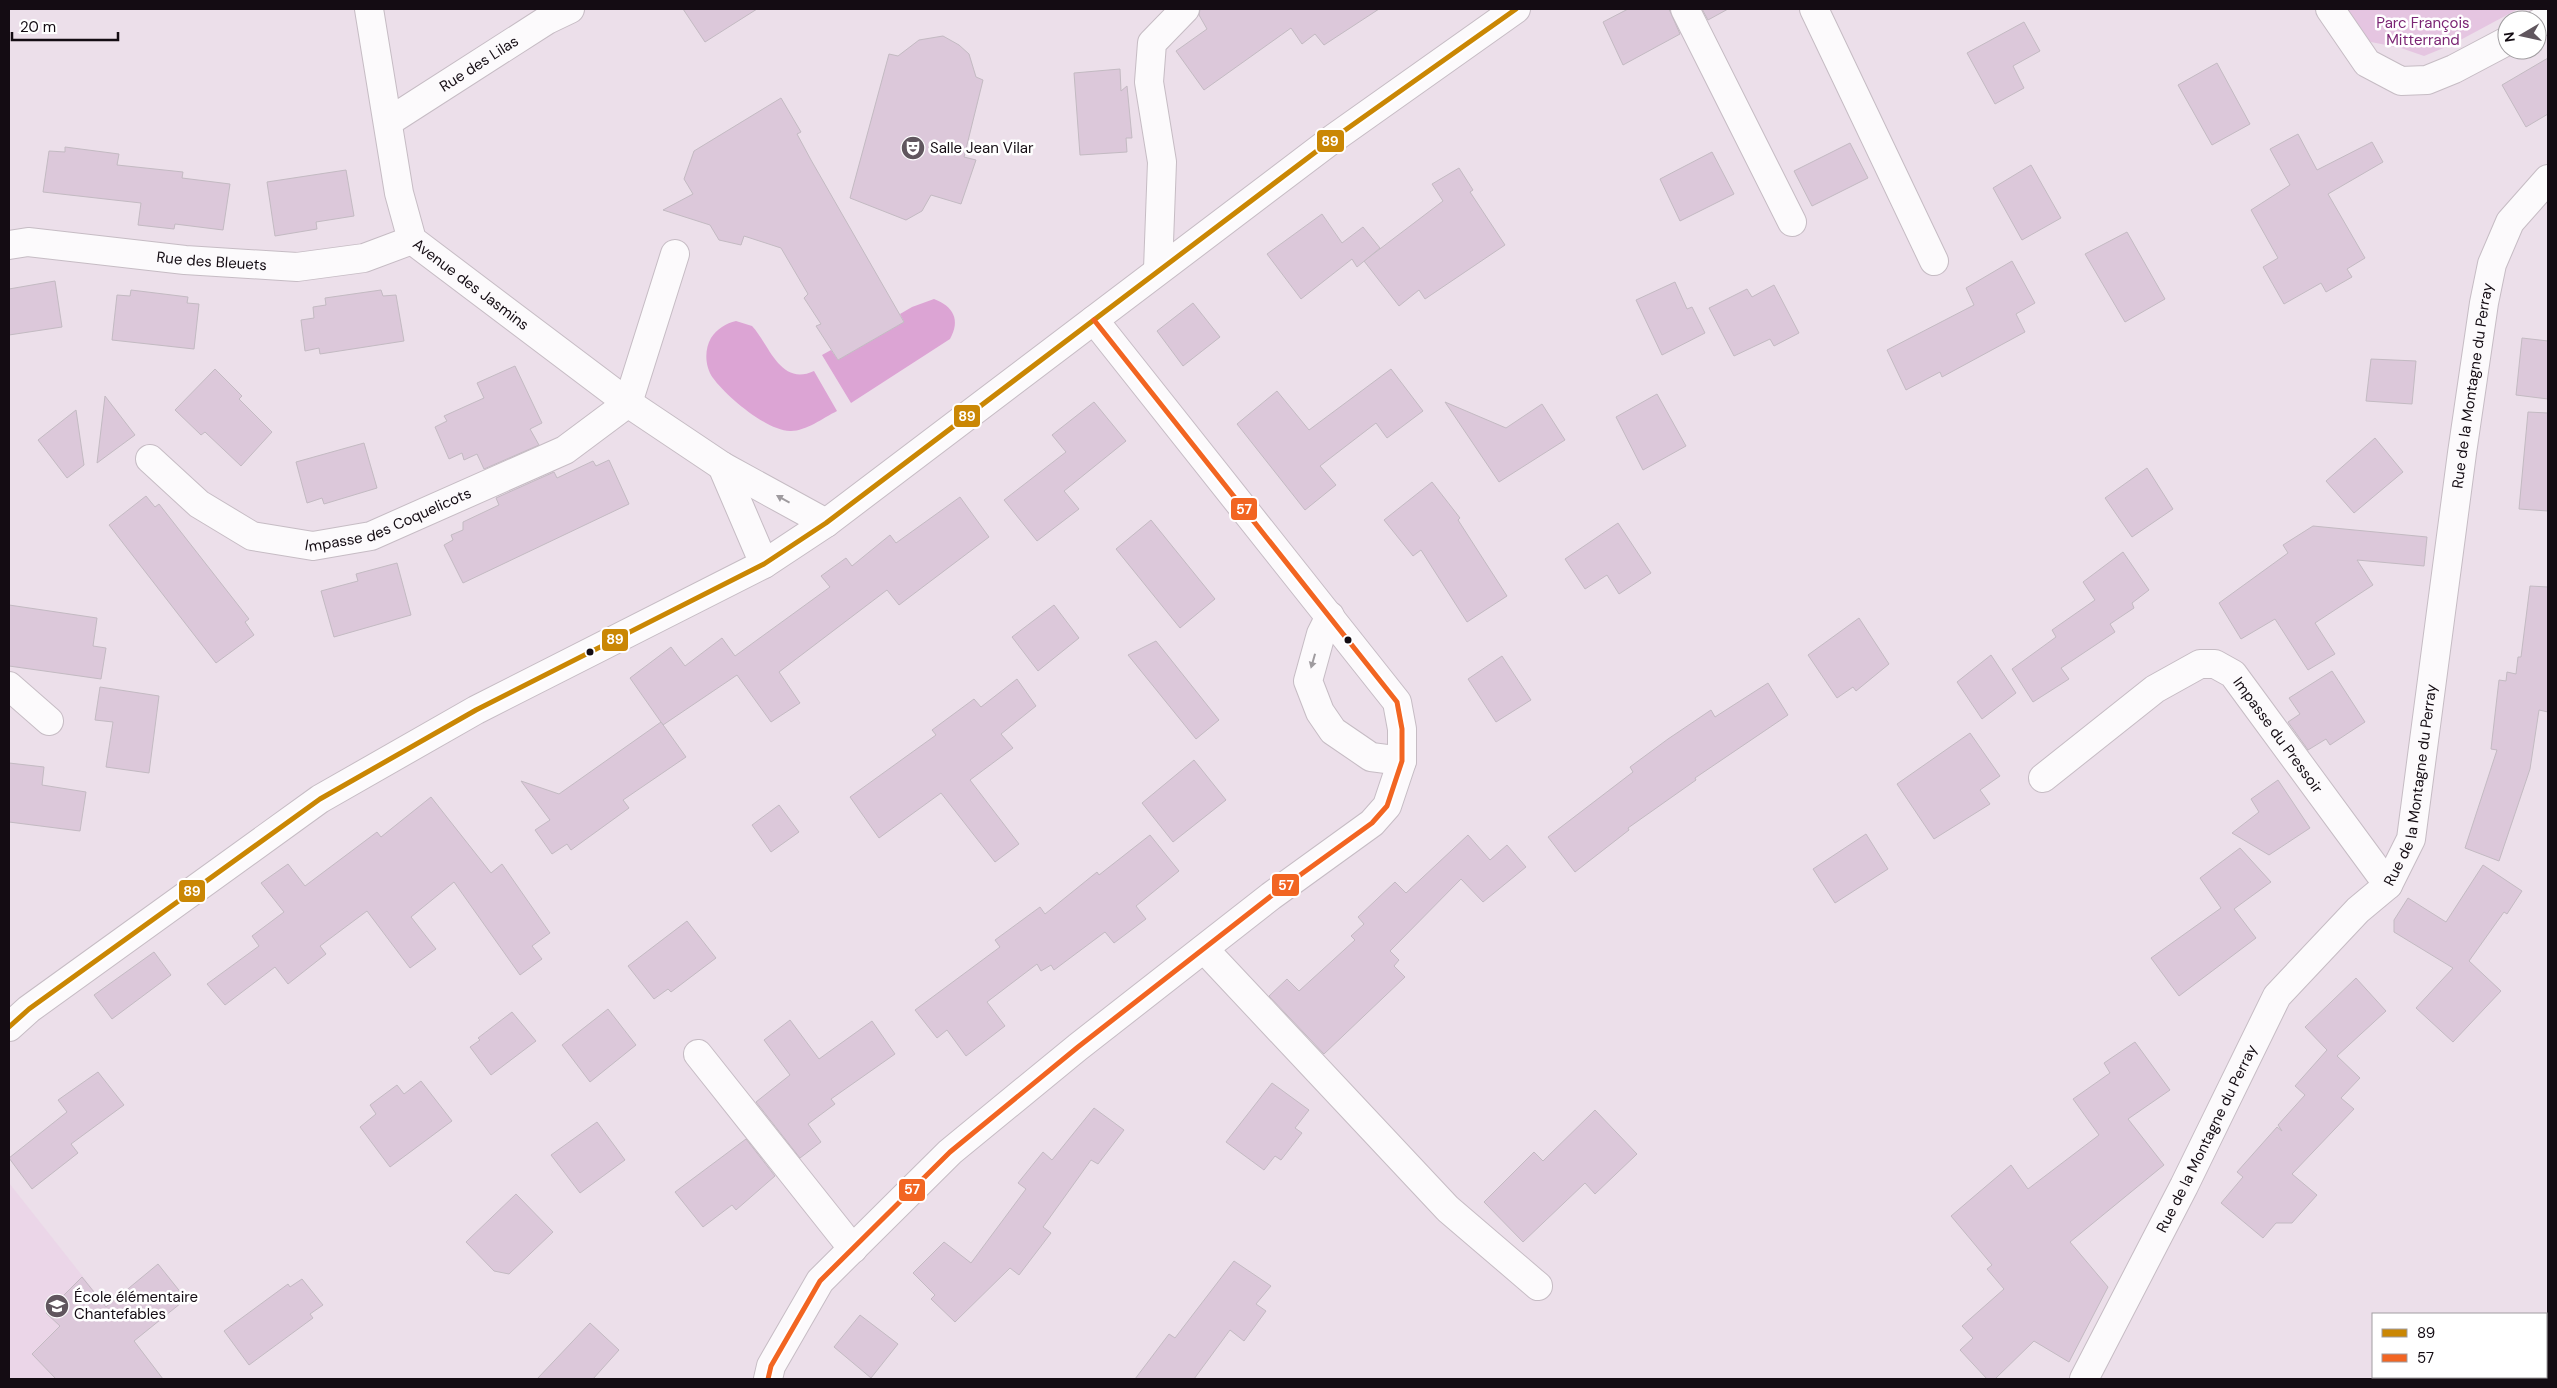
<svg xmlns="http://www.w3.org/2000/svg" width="2557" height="1388" viewBox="0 0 2557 1388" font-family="'DM Sans',sans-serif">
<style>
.built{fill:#ebd6e8}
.green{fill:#e5c5e1}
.water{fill:#dca4d4}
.building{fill:#dcc8da;stroke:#c3bac2}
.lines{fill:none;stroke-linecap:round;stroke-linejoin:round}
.minor-casing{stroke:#c6bcc4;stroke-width:30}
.minor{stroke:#fcfafc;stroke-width:28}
.bus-1-casing{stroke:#fff;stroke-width:9}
.bus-2-casing{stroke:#fff;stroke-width:9}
.bus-1{stroke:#ca8704;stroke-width:5}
.bus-2{stroke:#f26522;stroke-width:5}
.oneway{fill:#9f9b9f}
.bus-dot{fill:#140c13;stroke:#fff;stroke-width:2}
.labels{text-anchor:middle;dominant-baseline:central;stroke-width:5;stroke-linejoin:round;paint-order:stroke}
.park-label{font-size:15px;fill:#7b2574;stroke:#fff}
.street-label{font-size:15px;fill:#140c13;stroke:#fff}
.poi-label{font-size:15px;fill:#140c13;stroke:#fff;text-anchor:start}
.line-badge{stroke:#fff;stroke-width:2}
.badge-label{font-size:14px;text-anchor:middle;font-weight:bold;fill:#fff}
</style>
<rect width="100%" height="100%" fill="#ecdfea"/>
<path class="built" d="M 9,1183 L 129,1335 L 163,1379 L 9,1379 Z"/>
<path class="green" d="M 2343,9 L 2518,9 L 2451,45 L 2424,56 L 2401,48 L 2371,42 L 2351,23 Z"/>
<g class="water">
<path d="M 934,299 C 953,306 961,320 950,339 L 851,403 L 822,355 L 831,350 L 838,360 L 904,322 L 900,314 L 912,307 Z"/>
<path d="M 736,321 L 752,326 C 769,344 780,387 814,371 L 837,411 C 823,418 806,431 791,431 C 768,432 726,396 713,378 C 705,367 704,350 711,338 C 717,329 726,323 736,321 Z"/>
</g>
<g class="building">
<path d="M 683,9 L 757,9 L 705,42 Z"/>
<path d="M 1200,9 L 1379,9 L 1324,45 L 1315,34 L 1302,44 L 1291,28 L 1204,90 L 1176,51 L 1207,29 L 1199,15 Z"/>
<path d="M 1628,9 L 1669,9 L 1680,34 L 1623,65 L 1603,22 Z"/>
<path d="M 1702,9 L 1728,9 L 1708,20 Z"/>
<path d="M 2024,22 L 2040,51 L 2013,66 L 2024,88 L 1995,104 L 1967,53 Z"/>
<path d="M 943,36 L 959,45 L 969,54 L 976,77 L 983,80 L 964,157 L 976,160 L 961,204 L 931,195 L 922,211 L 906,220 L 850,198 L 889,54 L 898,56 L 919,40 Z"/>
<path d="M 2548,58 L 2548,114 L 2526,127 L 2502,85 Z"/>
<path d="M 2217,63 L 2250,124 L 2212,145 L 2178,85 Z"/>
<path d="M 1120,69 L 1121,91 L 1127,86 L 1132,138 L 1126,138 L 1127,152 L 1080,155 L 1074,73 Z"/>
<path d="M 781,98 L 801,132 L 797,134 L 811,160 L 904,322 L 838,360 L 816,326 L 821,324 L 804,298 L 808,294 L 781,248 L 744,236 L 741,245 L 719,240 L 710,225 L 663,210 L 693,194 L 684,179 L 694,151 Z"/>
<path d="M 2298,134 L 2317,170 L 2372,142 L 2383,162 L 2328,194 L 2365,258 L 2347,269 L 2352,277 L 2326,292 L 2321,283 L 2284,304 L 2263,267 L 2278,258 L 2251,210 L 2290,185 L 2270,149 Z"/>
<path d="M 1850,143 L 1868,178 L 1812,206 L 1794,171 Z"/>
<path d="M 65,147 L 119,154 L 117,165 L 183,172 L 182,178 L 230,184 L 223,230 L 175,224 L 174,229 L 138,225 L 141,203 L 43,192 L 49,151 L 65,152 Z"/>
<path d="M 1712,152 L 1734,194 L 1680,221 L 1660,179 Z"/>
<path d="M 2031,165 L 2061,218 L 2022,240 L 1993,188 Z"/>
<path d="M 1459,168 L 1473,190 L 1470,192 L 1505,245 L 1425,299 L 1419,290 L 1399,306 L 1364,261 L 1443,201 L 1432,184 Z"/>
<path d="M 346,170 L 354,216 L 316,222 L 317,229 L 275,236 L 267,182 Z"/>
<path d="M 1322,214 L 1342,243 L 1363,227 L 1380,248 L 1357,267 L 1352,259 L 1301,299 L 1267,254 Z"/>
<path d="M 2127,232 L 2165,299 L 2125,322 L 2085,254 Z"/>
<path d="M 2012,261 L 2035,303 L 2016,314 L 2025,332 L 1942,377 L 1940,372 L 1906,390 L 1887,350 L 1974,305 L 1966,288 Z"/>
<path d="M 55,281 L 62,327 L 9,335 L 9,289 Z"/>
<path d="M 1675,282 L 1687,309 L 1692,307 L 1705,333 L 1662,355 L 1636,300 Z"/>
<path d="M 1774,285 L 1799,333 L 1774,346 L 1770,339 L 1734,356 L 1709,308 L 1747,289 L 1752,297 Z"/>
<path d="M 131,290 L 188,297 L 187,303 L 199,304 L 194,349 L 112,340 L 117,295 L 130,296 Z"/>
<path d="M 381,290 L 383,296 L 396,295 L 404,341 L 320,354 L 319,348 L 305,351 L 301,320 L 314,318 L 313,307 L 326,305 L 325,298 Z"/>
<path d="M 1193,303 L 1220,337 L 1183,366 L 1157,331 Z"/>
<path d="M 2522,338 L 2548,341 L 2548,399 L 2516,395 Z"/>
<path d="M 2371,359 L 2416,361 L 2412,404 L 2366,401 Z"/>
<path d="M 515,366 L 542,423 L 530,429 L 539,445 L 484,469 L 477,454 L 464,460 L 462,453 L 449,459 L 435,427 L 447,421 L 444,416 L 484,398 L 477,383 Z"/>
<path d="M 215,369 L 242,396 L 239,399 L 272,432 L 241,466 L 205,432 L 201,435 L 175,410 Z"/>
<path d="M 1391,369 L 1423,411 L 1387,438 L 1376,423 L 1320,466 L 1336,485 L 1305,510 L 1237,424 L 1277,391 L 1309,430 Z"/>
<path d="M 1657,394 L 1686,446 L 1643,470 L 1616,417 Z"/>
<path d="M 105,396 L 135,435 L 97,463 Z"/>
<path d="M 1094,402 L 1126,441 L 1064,491 L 1079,509 L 1037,541 L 1004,500 L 1066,452 L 1052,435 Z"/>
<path d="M 1445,402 L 1506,428 L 1542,404 L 1565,440 L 1499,482 Z"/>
<path d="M 76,410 L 84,465 L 67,478 L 38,440 Z"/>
<path d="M 2528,412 L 2548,413 L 2548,511 L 2519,509 Z"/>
<path d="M 2375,438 L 2403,472 L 2354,513 L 2326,481 Z"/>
<path d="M 364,443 L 377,488 L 324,504 L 322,498 L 307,503 L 296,462 Z"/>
<path d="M 609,460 L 629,504 L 463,583 L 444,545 L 453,540 L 451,535 L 463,530 L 463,522 L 499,505 L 496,498 L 554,472 L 557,478 L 593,461 L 596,466 Z"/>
<path d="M 2147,468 L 2173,509 L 2132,537 L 2105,498 Z"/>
<path d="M 1432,482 L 1460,518 L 1458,520 L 1507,596 L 1467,622 L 1421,550 L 1413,556 L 1384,520 Z"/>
<path d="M 146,496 L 155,507 L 159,504 L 249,619 L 245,622 L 254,635 L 216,663 L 109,525 Z"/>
<path d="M 960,497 L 989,537 L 899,605 L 887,590 L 779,672 L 800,703 L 771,722 L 737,675 L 663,725 L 630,678 L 671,647 L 685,666 L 722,638 L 735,656 L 830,587 L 821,576 L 846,558 L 852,566 L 890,535 L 896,543 Z"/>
<path d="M 1151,520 L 1215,599 L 1180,628 L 1116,549 Z"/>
<path d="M 1618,523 L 1651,573 L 1619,594 L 1607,575 L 1585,589 L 1565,559 Z"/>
<path d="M 2313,526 L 2427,537 L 2424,566 L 2357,560 L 2373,585 L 2315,623 L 2335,654 L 2308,670 L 2275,619 L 2241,639 L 2219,603 L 2288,553 L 2283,545 Z"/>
<path d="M 2123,552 L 2149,590 L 2132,603 L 2134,608 L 2110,624 L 2115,632 L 2061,668 L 2069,679 L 2033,702 L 2012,669 L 2056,637 L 2052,630 L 2095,600 L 2083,582 Z"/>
<path d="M 397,563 L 411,615 L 334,637 L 321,591 L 358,581 L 356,574 Z"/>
<path d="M 2530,586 L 2548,587 L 2548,712 L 2539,710 L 2530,769 L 2499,861 L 2465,848 L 2497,750 L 2491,749 L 2499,680 L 2506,681 L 2507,672 L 2516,674 L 2518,657 L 2521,657 Z"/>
<path d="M 9,605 L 97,618 L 93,646 L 106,648 L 101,679 L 9,666 Z"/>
<path d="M 1054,605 L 1079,638 L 1038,671 L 1012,637 Z"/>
<path d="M 1859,618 L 1889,664 L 1856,691 L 1853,687 L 1837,698 L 1808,655 Z"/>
<path d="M 1156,641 L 1219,720 L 1196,739 L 1128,655 Z"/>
<path d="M 1991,655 L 2016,693 L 1982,719 L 1957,682 Z"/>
<path d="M 1502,656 L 1531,700 L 1496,722 L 1468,679 Z"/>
<path d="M 2332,671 L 2365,722 L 2330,745 L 2326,739 L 2308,750 L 2288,722 L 2300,714 L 2289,698 Z"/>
<path d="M 1017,679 L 1036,706 L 1001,734 L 1013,748 L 970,780 L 1019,844 L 995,862 L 941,793 L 879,838 L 850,797 L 936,735 L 932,730 L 974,699 L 981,707 Z"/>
<path d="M 1768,683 L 1788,715 L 1695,778 L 1696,780 L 1628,828 L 1629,830 L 1575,872 L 1548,837 L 1633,772 L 1630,767 L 1668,739 L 1711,710 L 1715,717 Z"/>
<path d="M 100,687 L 159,696 L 149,773 L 106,767 L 113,722 L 95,720 Z"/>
<path d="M 661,722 L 686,757 L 623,800 L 629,808 L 571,850 L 567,844 L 552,854 L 535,830 L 550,820 L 521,781 L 559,794 Z"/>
<path d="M 1970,733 L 2000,776 L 1980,790 L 1990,804 L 1934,839 L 1897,784 Z"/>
<path d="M 1194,760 L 1226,800 L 1173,842 L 1142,803 Z"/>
<path d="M 9,763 L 44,767 L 42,785 L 86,792 L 80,831 L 9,822 Z"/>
<path d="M 2278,780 L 2310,828 L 2269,855 L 2232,833 L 2259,812 L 2251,799 Z"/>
<path d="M 431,797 L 491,873 L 502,864 L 550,933 L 532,946 L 542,959 L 520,975 L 454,882 L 411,917 L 436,949 L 410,968 L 367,911 L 320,946 L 326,954 L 288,984 L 275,967 L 225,1005 L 207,984 L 259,946 L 252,936 L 284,912 L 261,883 L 288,864 L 305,886 L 377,832 L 381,837 Z"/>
<path d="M 779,805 L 799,832 L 771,852 L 752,825 Z"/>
<path d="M 1866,834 L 1888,869 L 1835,903 L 1813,869 Z"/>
<path d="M 1150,835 L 1179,871 L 1136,906 L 1146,919 L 1114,943 L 1105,932 L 1054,970 L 1051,965 L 1041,971 L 1037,964 L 987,1002 L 1005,1026 L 966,1056 L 947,1030 L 937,1038 L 915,1010 L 1000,947 L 995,940 L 1040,907 L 1045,914 L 1097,872 L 1099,875 Z"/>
<path d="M 1468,835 L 1490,860 L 1507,845 L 1526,867 L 1483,902 L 1461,879 L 1390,951 L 1399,960 L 1394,966 L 1405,977 L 1324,1054 L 1269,996 L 1287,979 L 1299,991 L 1355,940 L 1351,936 L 1364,924 L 1358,917 L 1395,882 L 1406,893 Z"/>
<path d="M 2240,848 L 2271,882 L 2234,909 L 2256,938 L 2179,996 L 2151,958 L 2221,908 L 2200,878 Z"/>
<path d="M 2483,865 L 2522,891 L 2507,914 L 2504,912 L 2469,961 L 2501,991 L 2453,1042 L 2416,1008 L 2453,968 L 2394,932 L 2394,920 L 2408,898 L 2446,922 Z"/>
<path d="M 687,921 L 716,958 L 671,992 L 668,989 L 654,999 L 628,966 Z"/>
<path d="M 154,952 L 171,975 L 112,1019 L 94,995 Z"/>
<path d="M 2356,978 L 2386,1011 L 2337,1056 L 2360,1078 L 2341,1098 L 2354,1109 L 2292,1174 L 2317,1195 L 2292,1223 L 2276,1223 L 2263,1238 L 2221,1203 L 2243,1177 L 2237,1172 L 2277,1127 L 2282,1131 L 2278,1125 L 2305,1095 L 2295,1086 L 2327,1050 L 2305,1027 Z"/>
<path d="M 608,1009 L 636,1045 L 590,1082 L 562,1045 Z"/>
<path d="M 512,1012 L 536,1041 L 491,1075 L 470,1047 L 480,1040 L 478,1038 Z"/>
<path d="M 790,1020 L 819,1059 L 872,1021 L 895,1054 L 831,1099 L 835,1104 L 808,1124 L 821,1142 L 800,1158 L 756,1102 L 790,1075 L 764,1040 Z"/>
<path d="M 2135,1042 L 2170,1090 L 2128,1119 L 2164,1165 L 2070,1242 L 2108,1287 L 2069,1362 L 2034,1341 L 1995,1379 L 1987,1379 L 1960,1350 L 1973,1338 L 1962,1326 L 2004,1289 L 1987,1269 L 1992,1265 L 1951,1216 L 2011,1165 L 2028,1189 L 2099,1135 L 2073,1099 L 2110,1073 L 2104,1063 Z"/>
<path d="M 98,1072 L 124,1105 L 71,1144 L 78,1153 L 32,1189 L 9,1158 L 67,1112 L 58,1100 Z"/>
<path d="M 421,1081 L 452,1121 L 390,1167 L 360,1127 L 376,1114 L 370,1105 L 397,1085 L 404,1094 Z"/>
<path d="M 1272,1083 L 1309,1110 L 1295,1128 L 1302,1133 L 1281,1160 L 1275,1156 L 1264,1170 L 1226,1142 Z"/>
<path d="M 1094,1108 L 1124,1130 L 1098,1164 L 1091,1160 L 1043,1227 L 1051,1233 L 1019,1275 L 1010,1268 L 955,1322 L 931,1299 L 935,1295 L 913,1273 L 944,1242 L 971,1263 L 1026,1189 L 1018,1183 L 1043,1152 L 1052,1160 Z"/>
<path d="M 1595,1110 L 1637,1154 L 1595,1194 L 1585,1183 L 1523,1242 L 1484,1202 L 1534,1152 L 1543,1161 Z"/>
<path d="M 597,1122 L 625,1160 L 580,1193 L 551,1155 Z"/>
<path d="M 746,1139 L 775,1176 L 736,1210 L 732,1205 L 703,1227 L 675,1192 Z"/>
<path d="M 516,1194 L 553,1232 L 509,1274 L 494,1271 L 466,1242 Z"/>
<path d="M 1234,1261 L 1271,1286 L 1256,1304 L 1266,1311 L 1244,1341 L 1230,1330 L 1194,1379 L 1135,1379 L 1169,1334 L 1175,1338 Z"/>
<path d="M 158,1264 L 186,1299 L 134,1341 L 163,1379 L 56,1379 L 32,1354 L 60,1326 L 46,1313 L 82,1277 L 106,1307 Z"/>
<path d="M 302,1279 L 323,1305 L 310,1314 L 313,1318 L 249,1365 L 224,1331 L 288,1284 L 290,1287 Z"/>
<path d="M 860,1315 L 898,1344 L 871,1378 L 834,1347 Z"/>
<path d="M 590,1323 L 619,1350 L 593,1379 L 537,1379 Z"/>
</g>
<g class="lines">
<g class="minor-casing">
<g id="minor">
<path id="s1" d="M 369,9 L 399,193 L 412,240 L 628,403 L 722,466 L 826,523"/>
<path d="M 1685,9 L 1792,222"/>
<path d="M 1814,9 L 1934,261"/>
<path d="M 2330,9 L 2367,63 L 2401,81 L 2427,80 L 2454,69 L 2507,41"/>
<path d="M 2537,24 L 2548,18"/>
<path id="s2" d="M 388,122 L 547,20 L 570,9"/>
<path id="s3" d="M 9,245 L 28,242 L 185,260 L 297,267 L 364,258 L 412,240"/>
<path d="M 1158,269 L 1162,162 L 1149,82 L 1152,43 L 1185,9"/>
<path id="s4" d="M 150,459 L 199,504 L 252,536 L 313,546 L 371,536 L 565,450 L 628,403 L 675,254"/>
<path d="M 722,466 L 764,564"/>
<path d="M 1330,616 L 1321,634 L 1308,681 L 1320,712 L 1333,731 L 1371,757 L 1402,761"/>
<path d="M 9,686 L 49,721"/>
<path id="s5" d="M 2043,778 L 2155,689 L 2200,664 L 2215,664 L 2233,674 L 2388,885"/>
<path d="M 1204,949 L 1448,1209 L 1538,1286"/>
<path d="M 9,1027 L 29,1009 L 320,799 L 476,710 L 764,564 L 826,523 L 1334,138 L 1516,9"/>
<path d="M 698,1054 L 853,1249"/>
<path d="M 768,1379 L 771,1366 L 820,1281 L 950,1152 L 1078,1047 L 1271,896 L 1372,823 L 1387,806 L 1402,761 L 1402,729 L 1397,702 L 1094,320"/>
<path id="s6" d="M 2084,1379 L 2184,1186 L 2277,996 L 2358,910 L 2388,885 L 2411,839 L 2462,453 L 2484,303 L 2492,264 L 2510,222 L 2548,179"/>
</g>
</g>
<use href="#minor" class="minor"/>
<g class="bus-1-casing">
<path id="bus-1" d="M 9,1027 L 29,1009 L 320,799 L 476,710 L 764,564 L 826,523 L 1334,138 L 1516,9"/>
</g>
<g class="bus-2-casing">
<path id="bus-2" d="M 768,1379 L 771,1366 L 820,1281 L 950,1152 L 1078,1047 L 1271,896 L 1372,823 L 1387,806 L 1402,761 L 1402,729 L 1397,702 L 1094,320"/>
</g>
<use href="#bus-1" class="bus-1"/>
<use href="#bus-2" class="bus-2"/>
</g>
<defs><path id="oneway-solid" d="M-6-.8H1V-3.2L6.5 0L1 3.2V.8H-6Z" transform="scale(1.25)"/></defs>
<g class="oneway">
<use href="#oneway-solid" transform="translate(783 499) rotate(-151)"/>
<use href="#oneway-solid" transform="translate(1313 661) rotate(106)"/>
</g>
<defs>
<g id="theatre-disc" transform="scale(1.25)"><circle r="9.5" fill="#60565e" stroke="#fff"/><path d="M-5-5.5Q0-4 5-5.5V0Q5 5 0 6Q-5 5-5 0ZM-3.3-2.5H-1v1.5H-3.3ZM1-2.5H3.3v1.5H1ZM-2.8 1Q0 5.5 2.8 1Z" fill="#fff"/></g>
<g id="school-disc" transform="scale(1.25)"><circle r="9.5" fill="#60565e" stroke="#fff"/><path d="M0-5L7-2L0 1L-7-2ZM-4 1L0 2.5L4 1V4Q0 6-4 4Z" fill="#fff"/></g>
</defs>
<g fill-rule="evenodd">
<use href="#theatre-disc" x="913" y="148"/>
<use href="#school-disc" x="57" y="1306"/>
</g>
<g class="bus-dot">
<circle cx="1348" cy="640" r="4.5"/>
<circle cx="590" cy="652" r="4.5"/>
</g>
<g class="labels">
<g class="park-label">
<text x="2423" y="23">Parc François<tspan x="2423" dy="17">Mitterrand</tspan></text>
</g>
<g class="street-label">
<text stroke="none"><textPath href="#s2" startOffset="108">Rue des Lilas</textPath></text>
<text stroke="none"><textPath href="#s3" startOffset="204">Rue des Bleuets</textPath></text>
<text stroke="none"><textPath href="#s1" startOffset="309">Avenue des Jasmins</textPath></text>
<text stroke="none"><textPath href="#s6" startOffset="1095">Rue de la Montagne du Perray</textPath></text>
<text stroke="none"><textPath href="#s4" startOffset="270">Impasse des Coquelicots</textPath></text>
<text stroke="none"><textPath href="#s5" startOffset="306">Impasse du Pressoir</textPath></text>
<text stroke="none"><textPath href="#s6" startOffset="690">Rue de la Montagne du Perray</textPath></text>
<text stroke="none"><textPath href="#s6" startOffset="270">Rue de la Montagne du Perray</textPath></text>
</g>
<g class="poi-label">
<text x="930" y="148">Salle Jean Vilar</text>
<text x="74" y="1297">École élémentaire<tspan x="74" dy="17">Chantefables</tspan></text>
</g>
</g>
<g class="line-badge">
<rect x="1316" y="129" width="29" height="24" rx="5" fill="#ca8704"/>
<rect x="953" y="404" width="28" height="24" rx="5" fill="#ca8704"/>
<rect x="1230" y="497" width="28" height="24" rx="5" fill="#f26522"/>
<rect x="601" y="628" width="28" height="24" rx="5" fill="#ca8704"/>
<rect x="1271" y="873" width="29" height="24" rx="5" fill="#f26522"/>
<rect x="178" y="879" width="28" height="24" rx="5" fill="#ca8704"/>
<rect x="898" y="1178" width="28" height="24" rx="5" fill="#f26522"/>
</g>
<g class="badge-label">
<text x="1330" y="146">89</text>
<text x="967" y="421">89</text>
<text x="1244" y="514">57</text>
<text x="615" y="644">89</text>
<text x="1286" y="890">57</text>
<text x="192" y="896">89</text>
<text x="912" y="1194">57</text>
</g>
<rect width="2557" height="1388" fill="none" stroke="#140c13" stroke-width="20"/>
<rect x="2372" y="1313" width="175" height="65" fill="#ffffff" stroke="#a19ea1"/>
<rect x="2382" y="1329" width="25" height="8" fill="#ca8704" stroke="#a19ea1"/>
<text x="2417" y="1338" font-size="15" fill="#140c13">89</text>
<rect x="2382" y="1354" width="25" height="8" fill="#f26522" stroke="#a19ea1"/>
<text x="2417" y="1363" font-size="15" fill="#140c13">57</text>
<g transform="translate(2522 35) rotate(261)"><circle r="24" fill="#ffffff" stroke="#a19ea1"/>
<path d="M0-4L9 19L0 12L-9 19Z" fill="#60565e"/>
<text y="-8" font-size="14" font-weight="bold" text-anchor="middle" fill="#140c13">N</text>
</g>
<path d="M12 32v8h106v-8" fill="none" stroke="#140c13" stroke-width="2.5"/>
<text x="20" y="32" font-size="15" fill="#140c13" stroke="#ffffff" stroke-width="4" paint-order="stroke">20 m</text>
</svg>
